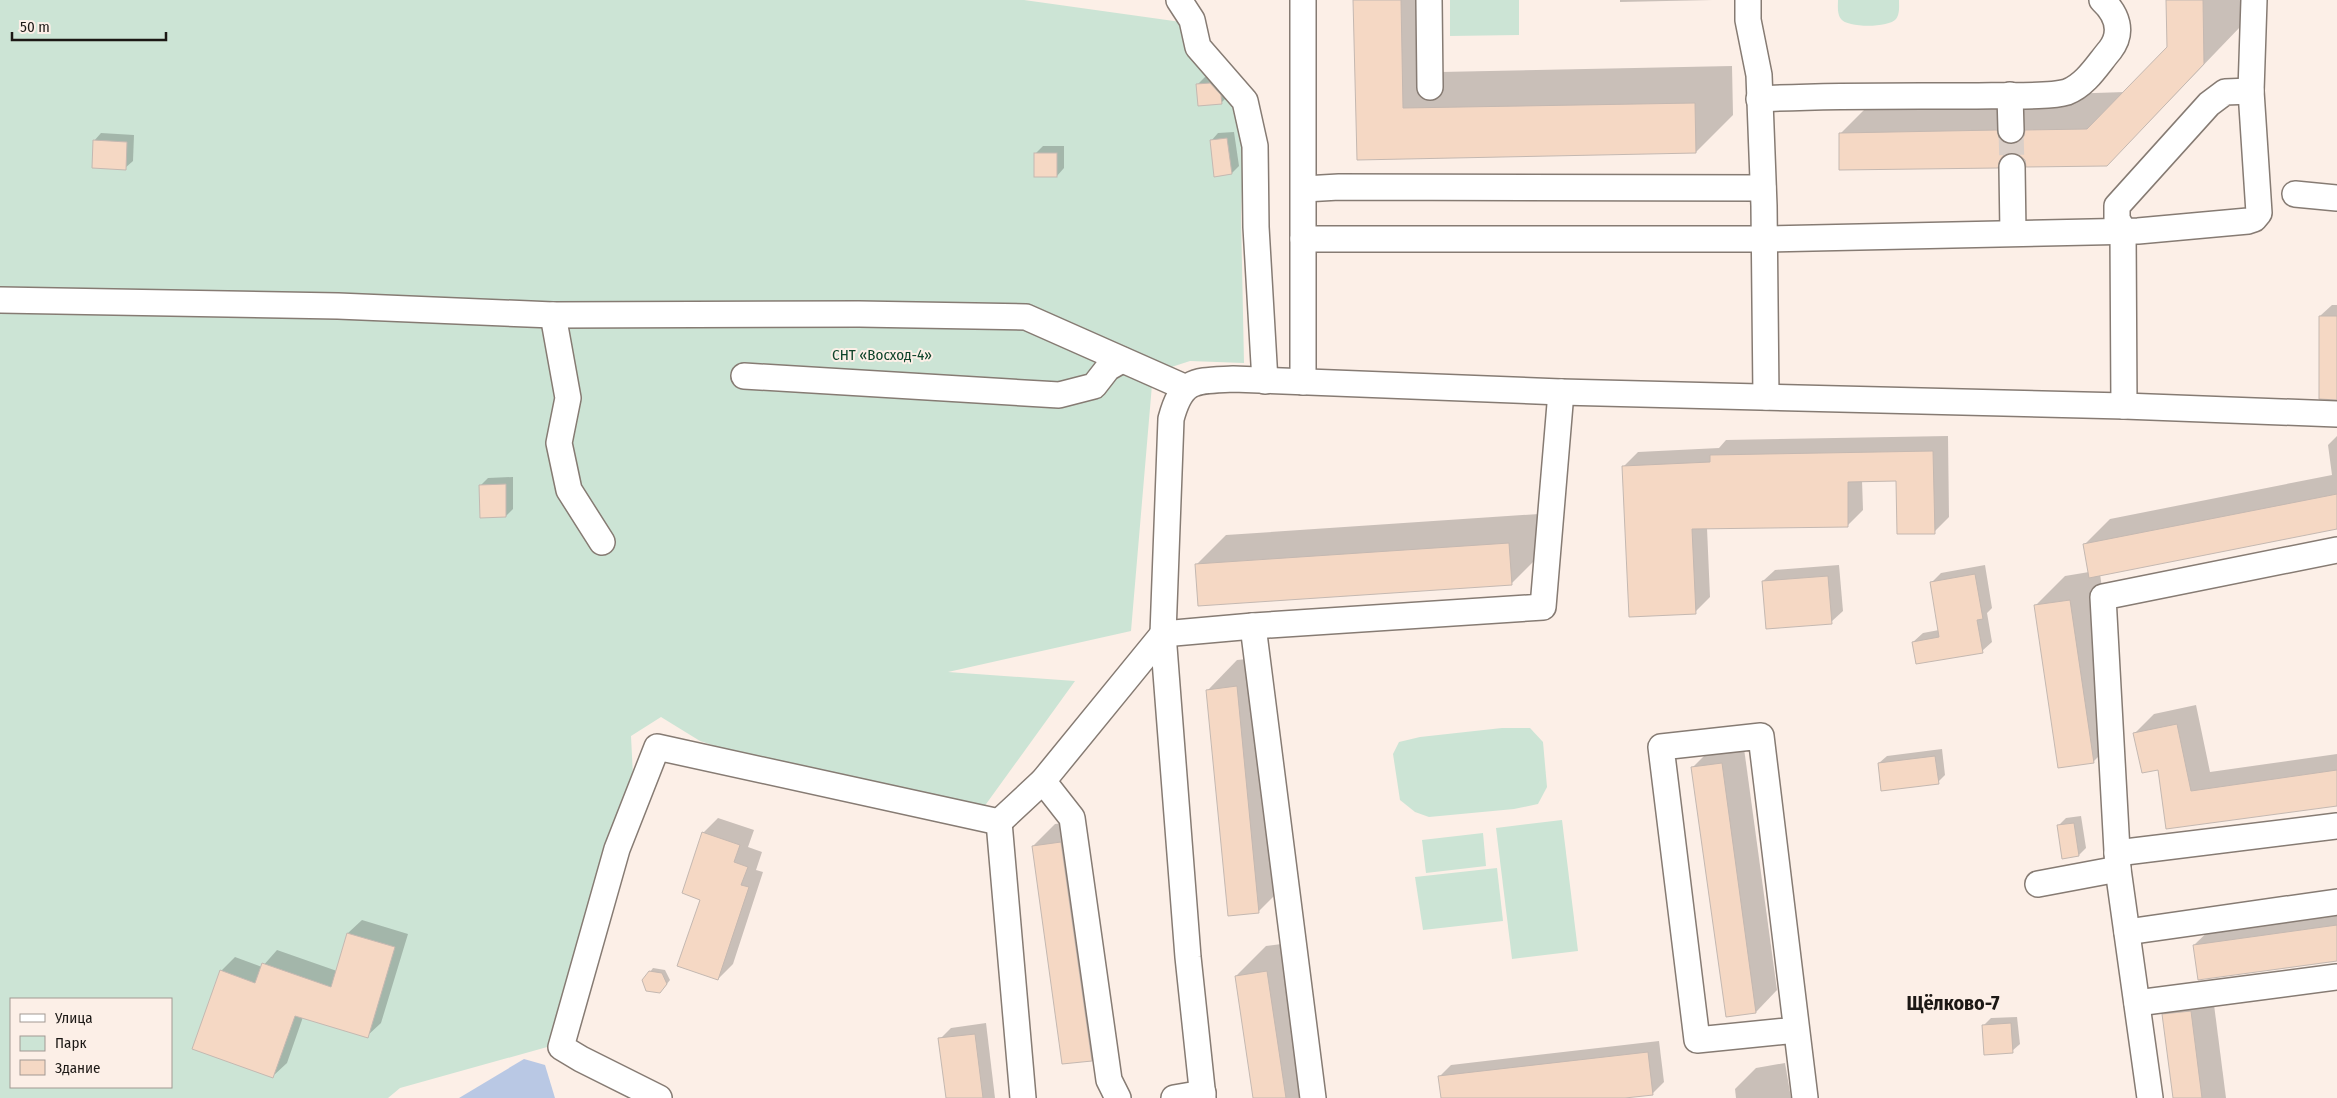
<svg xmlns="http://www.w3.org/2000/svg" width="2337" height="1098" viewBox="0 0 2337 1098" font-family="'Fira Sans Condensed',sans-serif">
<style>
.green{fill:#cce4d5;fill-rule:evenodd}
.water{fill:#b9c8e4}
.shadow{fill:#0003}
.building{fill:#f5d8c4;stroke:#c4b8b1}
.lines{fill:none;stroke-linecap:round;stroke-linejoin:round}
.minor-tunnel{stroke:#dacfc8;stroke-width:25;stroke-dasharray:25 12;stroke-linecap:butt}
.minor-casing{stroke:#867b73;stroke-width:28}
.minor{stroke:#fff;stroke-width:25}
.labels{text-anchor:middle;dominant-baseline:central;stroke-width:4;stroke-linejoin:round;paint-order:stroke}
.park-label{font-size:15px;fill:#0e442a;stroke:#fcefe7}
.district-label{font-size:20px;font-weight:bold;fill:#1c1815;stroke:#fcefe7}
</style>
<rect width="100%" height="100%" fill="#fcefe7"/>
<g class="green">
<path d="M 0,0 L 1024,0 L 1181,22 L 1228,90 L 1244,127 L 1241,216 L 1244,363 L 1190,361 L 1153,373 L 1131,631 L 948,672 L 1075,681 L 976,818 L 822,781 L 700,741 L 661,717 L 631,736 L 633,776 L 565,1042 L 400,1088 L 388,1098 L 0,1098 ZM 11,999 L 171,999 L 171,1087 L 11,1087 Z"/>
<path d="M 1450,0 L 1519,0 L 1519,35 L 1450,36 Z"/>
<path d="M 1838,0 L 1899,0 C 1899,6 1900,14 1896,19 C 1889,28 1847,28 1841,19 C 1837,14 1838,6 1838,0 Z"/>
<path d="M 1502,728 L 1530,728 L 1543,742 L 1547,787 L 1538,804 L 1514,809 L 1429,817 L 1415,812 L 1400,800 L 1393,754 L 1399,742 L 1420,737 Z"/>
<path d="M 1562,820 L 1578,951 L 1512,959 L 1496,828 Z"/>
<path d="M 1483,833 L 1486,866 L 1426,873 L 1422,840 Z"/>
<path d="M 1497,868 L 1503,921 L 1423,930 L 1415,877 Z"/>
</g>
<path class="water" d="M 524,1059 L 545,1065 L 555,1098 L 459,1098 Z"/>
<g class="shadow">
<path d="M 1355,0 L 1438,0 L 1440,72 L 1732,66 L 1733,115 L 1696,152 L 1358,158 Z"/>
<path d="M 1620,0 L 1713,0 L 1620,2 Z"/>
<path d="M 2167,0 L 2240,0 L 2241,26 L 2143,128 L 2026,159 L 2020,154 L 2012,152 L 1997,166 L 1840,134 L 1877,97 L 2049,108 L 2064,94 L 2125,92 L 2168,47 Z"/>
<path d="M 1218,76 L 1228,96 L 1221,103 L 1197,85 L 1205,77 Z"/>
<path d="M 1234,132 L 1239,166 L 1232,173 L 1211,141 L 1218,133 Z"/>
<path d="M 101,133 L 134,135 L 133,161 L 125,168 L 94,141 Z"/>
<path d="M 1043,146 L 1064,146 L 1064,168 L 1057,176 L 1036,153 Z"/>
<path d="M 2332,305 L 2337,305 L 2337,399 L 2320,316 Z"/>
<path d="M 1948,436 L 1949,517 L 1934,532 L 1897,480 L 1862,480 L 1863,510 L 1848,525 L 1707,528 L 1710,597 L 1695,612 L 1623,467 L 1638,452 L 1719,448 L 1726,440 Z"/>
<path d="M 2337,436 L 2337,513 L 2100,574 L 2123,732 L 2093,762 L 2035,606 L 2065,576 L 2089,572 L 2084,545 L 2110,519 L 2332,475 L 2328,445 Z"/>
<path d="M 513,477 L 513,509 L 506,516 L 481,485 L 488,478 Z"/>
<path d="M 1539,514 L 1541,554 L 1512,583 L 1196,565 L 1226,535 Z"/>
<path d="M 1839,565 L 1843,611 L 1831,622 L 1763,581 L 1775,570 Z"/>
<path d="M 1985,565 L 1992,608 L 1987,613 L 1992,642 L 1982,651 L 1913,642 L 1923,633 L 1939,630 L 1931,583 L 1941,573 Z"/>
<path d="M 1267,657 L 1288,882 L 1258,912 L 1208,690 L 1237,660 Z"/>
<path d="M 2196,705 L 2210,772 L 2337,754 L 2337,805 L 2167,828 L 2160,768 L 2135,733 L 2154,714 Z"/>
<path d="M 1743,741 L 1777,990 L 1756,1012 L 1693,767 L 1714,746 Z"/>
<path d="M 1942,749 L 1945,775 L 1938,782 L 1879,763 L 1887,756 Z"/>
<path d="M 2081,816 L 2086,848 L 2079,855 L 2059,825 L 2066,818 Z"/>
<path d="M 718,818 L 754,830 L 748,847 L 762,852 L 756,870 L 763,872 L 733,964 L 718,979 L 701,899 L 703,833 Z"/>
<path d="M 1082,821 L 1113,1038 L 1091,1059 L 1033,846 L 1055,824 Z"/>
<path d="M 2337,907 L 2337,959 L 2194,945 L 2216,924 Z"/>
<path d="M 362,920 L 408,934 L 381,1023 L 367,1036 L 303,1017 L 287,1063 L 273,1076 L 221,971 L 235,957 L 262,967 L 277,950 L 337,971 L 348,933 Z"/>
<path d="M 1297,942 L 1320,1098 L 1254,1098 L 1236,976 L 1266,946 Z"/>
<path d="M 653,968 L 665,970 L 670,980 L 663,989 L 650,972 Z"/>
<path d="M 2212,989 L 2226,1098 L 2174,1098 L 2163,1015 L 2185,993 Z"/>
<path d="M 2017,1017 L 2020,1044 L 2012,1051 L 1983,1026 L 1991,1018 Z"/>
<path d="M 986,1023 L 995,1098 L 947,1098 L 940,1039 L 951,1028 Z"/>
<path d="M 1659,1041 L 1664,1082 L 1652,1094 L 1613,1098 L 1442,1098 L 1440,1076 L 1451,1065 Z"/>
<path d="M 1785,1063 L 1791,1098 L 1736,1098 L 1735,1089 L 1756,1068 Z"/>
</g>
<g class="building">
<path d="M 1353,0 L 1401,0 L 1403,108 L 1695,103 L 1696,153 L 1357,160 Z"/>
<path d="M 2166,0 L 2203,0 L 2204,64 L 2107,166 L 2026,167 L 2025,160 L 2019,155 L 2011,153 L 2004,155 L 2000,160 L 1998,168 L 1839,170 L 1839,133 L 1997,130 L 1999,138 L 2005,143 L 2011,144 L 2019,142 L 2024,136 L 2025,130 L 2087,129 L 2167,47 Z"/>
<path d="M 1210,83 L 1221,95 L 1222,104 L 1198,106 L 1196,84 Z"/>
<path d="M 1227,138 L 1232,174 L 1214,177 L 1210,140 Z"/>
<path d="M 93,140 L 127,142 L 126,170 L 92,168 Z"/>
<rect x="1034" y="153" width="23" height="24"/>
<path d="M 2319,316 L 2337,316 L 2337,400 L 2319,399 Z"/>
<path d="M 1933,451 L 1935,534 L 1897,534 L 1896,481 L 1848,482 L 1848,527 L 1692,529 L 1696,614 L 1629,617 L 1622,466 L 1710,462 L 1710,455 Z"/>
<path d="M 506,484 L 506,517 L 480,518 L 479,485 Z"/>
<path d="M 2337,494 L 2337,529 L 2089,578 L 2083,544 Z"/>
<path d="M 1509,543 L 1512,585 L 1198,606 L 1195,564 Z"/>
<path d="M 1975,574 L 1983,619 L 1977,620 L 1983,653 L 1916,664 L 1912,642 L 1939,637 L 1930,582 Z"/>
<path d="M 1828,576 L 1832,624 L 1766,629 L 1762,581 Z"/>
<path d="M 2070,600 L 2094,763 L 2058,768 L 2034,605 Z"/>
<path d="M 1237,686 L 1259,913 L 1228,916 L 1206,690 Z"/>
<path d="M 2177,724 L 2191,791 L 2337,770 L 2337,806 L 2166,829 L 2158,770 L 2142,773 L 2133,733 Z"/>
<path d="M 1935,756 L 1939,784 L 1881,791 L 1878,763 Z"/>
<path d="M 1722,763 L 1756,1013 L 1726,1017 L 1691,767 Z"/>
<path d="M 2074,823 L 2079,856 L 2062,859 L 2057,825 Z"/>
<path d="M 702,832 L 740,845 L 734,862 L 748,867 L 741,885 L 749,887 L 718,980 L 677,966 L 700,900 L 682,893 Z"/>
<path d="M 1061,842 L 1092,1061 L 1062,1064 L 1032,846 Z"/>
<path d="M 2337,925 L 2337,961 L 2198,980 L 2193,945 Z"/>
<path d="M 347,933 L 395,947 L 368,1038 L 295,1016 L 273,1078 L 192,1049 L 220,970 L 255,983 L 262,963 L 331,987 Z"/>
<path d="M 649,971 L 662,973 L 667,984 L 660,993 L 646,991 L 642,980 Z"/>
<path d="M 1267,971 L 1286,1098 L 1253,1098 L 1235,976 Z"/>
<path d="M 2191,1011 L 2202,1098 L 2173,1098 L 2162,1014 Z"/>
<path d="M 2011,1023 L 2013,1053 L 1984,1055 L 1982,1025 Z"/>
<path d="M 975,1034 L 983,1098 L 946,1098 L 938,1038 Z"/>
<path d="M 1648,1052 L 1653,1095 L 1625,1098 L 1441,1098 L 1438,1076 Z"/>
</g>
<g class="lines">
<path class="minor-tunnel" d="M 2011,130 L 2012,167"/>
<g class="minor-casing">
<g id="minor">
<path d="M 1179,0 L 1192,20 L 1198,47 L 1245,101 L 1255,146 L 1256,227 L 1265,381"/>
<path d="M 1429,0 L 1430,87"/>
<path d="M 1748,0 L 1748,20 L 1759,75 L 1764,206 L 1766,397"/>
<path d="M 2010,95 L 2011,130"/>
<path d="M 1759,99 C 1831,95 1904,96 1976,96 C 1999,95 2047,98 2067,92 C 2086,85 2098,64 2110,50 C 2124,32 2117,14 2102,0"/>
<path d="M 2012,167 L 2013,233"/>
<path d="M 1304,189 L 1339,187 L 1763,188"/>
<path d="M 2295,194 L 2337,198"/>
<path d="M 1303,239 L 1764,239 L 2138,231 L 2248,221 L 2254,219 L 2259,213 L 2251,91 L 2254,0"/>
<path d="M 0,300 L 338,306 L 553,315 L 859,314 L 1026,317 L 1184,387"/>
<path d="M 553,315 L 568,398 L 559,443 L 569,490 L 602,542"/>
<path d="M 744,376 L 1059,395 L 1094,386 L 1108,368 L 1122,360"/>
<path d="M 1303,382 L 1303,0"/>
<path d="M 2124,406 L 2123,230 L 2117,219 L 2117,206 L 2209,104 L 2225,92 L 2251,91"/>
<path d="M 1253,626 L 1313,1098"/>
<path d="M 1043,781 L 1072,818 L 1109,1080 L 1118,1098"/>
<path d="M 999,822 L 1043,781 L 1163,634 L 1253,626 L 1543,607 L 1561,392"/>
<path d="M 999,822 L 1023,1098"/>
<path d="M 2117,853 L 2337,826"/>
<path d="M 2038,884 L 2118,869"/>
<path d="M 2127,932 L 2337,902"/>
<path d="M 2137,1003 L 2337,977"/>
<path d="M 1796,1030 L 1697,1040 L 1661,747 L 1761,736 L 1805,1098"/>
<path d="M 659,1098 L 581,1059 L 561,1047 L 617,849 L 657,747 L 999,822"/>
<path d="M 1174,1098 L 1203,1093"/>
<path d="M 1203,1098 L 1188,957 L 1163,634 L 1171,419 C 1182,378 1195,381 1233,379 L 1561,392 L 2124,406 L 2337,414"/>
<path d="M 2150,1098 L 2118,869 L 2103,597 L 2337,550"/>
</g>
</g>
<use href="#minor" class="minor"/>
</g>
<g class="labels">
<g class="park-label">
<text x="882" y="355">СНТ «Восход-4»</text>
</g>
<g class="district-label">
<text x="1953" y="1003">Щёлково-7</text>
</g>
</g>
<rect x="10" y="998" width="162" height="90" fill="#fcefe7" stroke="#a29993"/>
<rect x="20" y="1014" width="25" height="8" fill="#ffffff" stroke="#a29993"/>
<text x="55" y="1023" font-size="15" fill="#1c1815">Улица</text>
<rect x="20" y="1036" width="25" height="15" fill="#cce4d5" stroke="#a29993"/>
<text x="55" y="1048" font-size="15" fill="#1c1815">Парк</text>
<rect x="20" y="1060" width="25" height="15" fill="#f5d8c4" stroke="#a29993"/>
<text x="55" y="1073" font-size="15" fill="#1c1815">Здание</text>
<path d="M12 32v8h154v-8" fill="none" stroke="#1c1815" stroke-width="2.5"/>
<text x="20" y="32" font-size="15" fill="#1c1815" stroke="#fcefe7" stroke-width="4" paint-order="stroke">50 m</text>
</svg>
